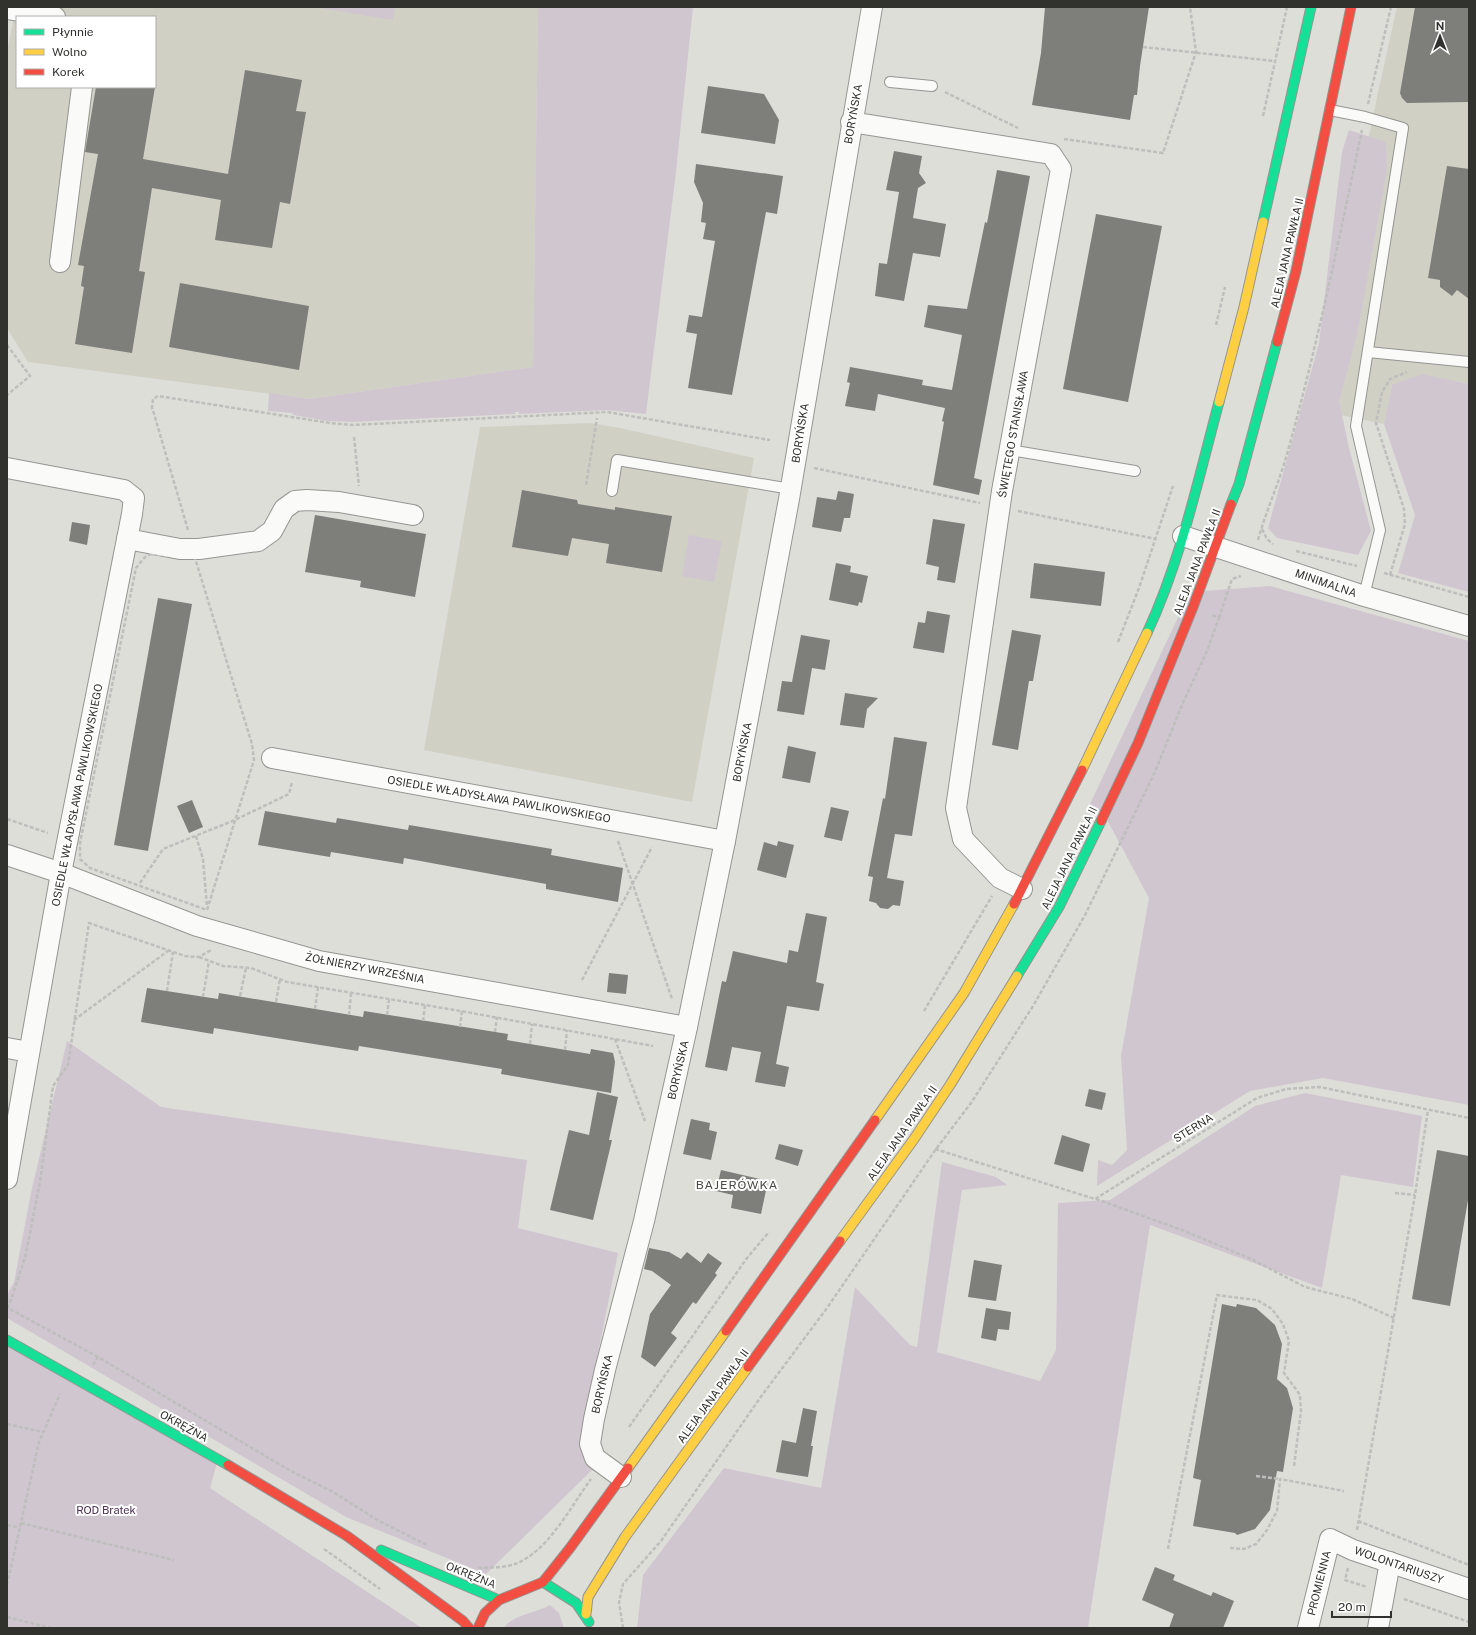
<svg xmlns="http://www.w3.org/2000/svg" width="1476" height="1635" viewBox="0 0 1476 1635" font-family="'Public Sans',sans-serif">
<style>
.built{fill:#d0d0c5;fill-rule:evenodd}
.green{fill:#d0c6d0}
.building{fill:#7e7e7a}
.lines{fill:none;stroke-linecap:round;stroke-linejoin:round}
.lane-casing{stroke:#959592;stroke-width:12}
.street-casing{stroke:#959592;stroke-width:22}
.fast-casing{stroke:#959592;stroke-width:11}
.slow-casing{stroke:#959592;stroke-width:11}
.jam-casing{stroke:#959592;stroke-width:11}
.path{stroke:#bebebc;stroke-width:2.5;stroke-dasharray:4 2;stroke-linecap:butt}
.lane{stroke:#fafaf9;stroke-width:10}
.street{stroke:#fafaf9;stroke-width:20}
.fast{stroke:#16e098;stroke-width:9}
.slow{stroke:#ffcf43;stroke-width:9}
.jam{stroke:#f24e42;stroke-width:9}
.labels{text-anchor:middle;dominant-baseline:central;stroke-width:4;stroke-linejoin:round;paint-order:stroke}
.street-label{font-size:11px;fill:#31312e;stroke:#fff}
.park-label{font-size:11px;fill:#4a2d52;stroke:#fff}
.neighbourhood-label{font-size:12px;letter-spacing:1px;fill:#494841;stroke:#fff}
</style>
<rect width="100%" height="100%" fill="#deded9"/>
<g class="built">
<path d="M 16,7 L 538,7 L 533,367 L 310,399 L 28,362 L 7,328 L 7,52 ZM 17,17 L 155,17 L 155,87 L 17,87 Z"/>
<path d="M 1397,7 L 1469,7 L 1469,384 L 1456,381 L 1392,385 L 1384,424 L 1312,409 L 1379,88 Z"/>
<path d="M 590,423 L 620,428 L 754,458 L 692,802 L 424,750 L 480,427 Z"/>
</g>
<g class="green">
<path d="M 314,7 L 395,7 L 393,20 Z"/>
<path d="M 538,7 L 693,7 L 676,172 L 646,414 L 606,410 L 519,414 L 519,412 L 515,412 L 515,414 L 352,422 L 328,421 L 293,415 L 293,413 L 268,411 L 269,393 L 310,399 L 533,367 Z"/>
<path d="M 1349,130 L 1386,142 L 1387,170 L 1357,335 L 1339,401 L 1349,448 L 1371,531 L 1358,555 L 1277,538 L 1268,528 L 1319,343 L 1342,152 Z"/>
<path d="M 1422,374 L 1469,384 L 1469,592 L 1398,573 L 1415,515 L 1384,424 L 1392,385 Z"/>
<path d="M 689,535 L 722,541 L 714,582 L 682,576 Z"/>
<path d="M 1270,586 L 1469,641 L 1469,1105 L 1323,1078 L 1250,1091 L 1097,1186 L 1098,1160 L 1112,1165 L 1127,1150 L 1121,1056 L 1149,898 L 1105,816 L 1090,804 L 1190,592 Z"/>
<path d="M 67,1041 L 161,1107 L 527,1160 L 518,1228 L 618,1253 L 580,1443 L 593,1469 L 486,1574 L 346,1517 L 7,1318 L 7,1295 L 14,1282 L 32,1188 Z"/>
<path d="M 1305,1093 L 1422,1116 L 1413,1187 L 1341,1175 L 1322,1288 L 1150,1225 L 1088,1628 L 637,1628 L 643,1575 L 724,1468 L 821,1488 L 855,1287 L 910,1345 L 917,1347 L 942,1162 L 996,1177 L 1007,1185 L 962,1190 L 937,1352 L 1040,1381 L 1056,1350 L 1058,1203 L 1110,1200 L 1255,1106 Z"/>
<path d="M 7,1340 L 218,1459 L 210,1488 L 422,1628 L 7,1628 Z"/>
<path d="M 550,1605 L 559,1613 L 564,1628 L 504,1628 C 510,1616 538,1612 550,1605 Z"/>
</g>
<g class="building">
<path d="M 1045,7 L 1149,7 L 1140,66 L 1137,95 L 1134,95 L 1130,120 L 1032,105 L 1041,53 Z"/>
<path d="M 1415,7 L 1469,7 L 1469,102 L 1407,103 L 1402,98 L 1400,93 Z"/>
<path d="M 245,70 L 302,80 L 296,111 L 306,112 L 290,204 L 280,202 L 272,248 L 215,240 L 221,200 L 152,188 L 139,271 L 145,272 L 132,353 L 75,344 L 84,287 L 81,286 L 84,266 L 78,265 L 98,154 L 85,152 L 96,87 L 155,87 L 143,159 L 228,174 Z"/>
<path d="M 708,86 L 764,94 L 779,120 L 775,144 L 701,133 Z"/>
<path d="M 894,151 L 922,156 L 919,173 L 926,183 L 918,188 L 913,218 L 946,224 L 940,257 L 913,253 L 904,301 L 875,296 L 879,263 L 887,264 L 899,192 L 886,190 Z"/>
<path d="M 696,164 L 783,176 L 777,214 L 766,212 L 732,395 L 688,388 L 697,334 L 686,332 L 689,315 L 702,317 L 715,241 L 703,239 L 706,223 L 701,222 L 703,203 L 694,182 Z"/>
<path d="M 1447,166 L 1469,169 L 1469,299 L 1457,290 L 1452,296 L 1440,287 L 1440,280 L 1428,278 Z"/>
<path d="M 997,170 L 1030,176 L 974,478 L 982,480 L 979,495 L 933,485 L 944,422 L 942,421 L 945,408 L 878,394 L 875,411 L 845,406 L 850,383 L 847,382 L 850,367 L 923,380 L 922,385 L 952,390 L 962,335 L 924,327 L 928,305 L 967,309 L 985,222 L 987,223 Z"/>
<path d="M 1096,214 L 1162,226 L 1128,402 L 1063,389 Z"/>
<path d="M 180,283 L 309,306 L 299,370 L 169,347 Z"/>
<path d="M 522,490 L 577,500 L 578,504 L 615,510 L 615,507 L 672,516 L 662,572 L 606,563 L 609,544 L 572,538 L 568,556 L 512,547 Z"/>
<path d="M 838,491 L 854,494 L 850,518 L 844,518 L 841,532 L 812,527 L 817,497 L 836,500 Z"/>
<path d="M 315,515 L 426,534 L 415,597 L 360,587 L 361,581 L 305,572 Z"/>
<path d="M 933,519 L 965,524 L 955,583 L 937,580 L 939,567 L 926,564 Z"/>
<path d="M 72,522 L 90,525 L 87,545 L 69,541 Z"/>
<path d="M 836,563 L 851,566 L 850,572 L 868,576 L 862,603 L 859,602 L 858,606 L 829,600 Z"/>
<path d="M 1034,563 L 1105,572 L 1101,606 L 1030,598 Z"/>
<path d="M 158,598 L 192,604 L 148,851 L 114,845 Z"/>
<path d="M 927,611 L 950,615 L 944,653 L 913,648 L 918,622 L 925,623 Z"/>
<path d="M 1012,630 L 1041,635 L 1033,681 L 1029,681 L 1018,750 L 992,745 Z"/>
<path d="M 801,635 L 830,640 L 825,670 L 812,668 L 804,715 L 777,711 L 782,681 L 792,682 Z"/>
<path d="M 845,693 L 878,698 L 867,709 L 864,728 L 840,725 Z"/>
<path d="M 894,737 L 927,742 L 912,836 L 895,834 L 887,878 L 904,881 L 900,906 L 893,905 L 888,909 L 880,908 L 876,903 L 869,901 L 873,877 L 868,876 L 883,798 L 885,799 Z"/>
<path d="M 788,746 L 816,752 L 810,783 L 782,778 Z"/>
<path d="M 192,800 L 203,827 L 189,833 L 177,806 Z"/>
<path d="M 831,807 L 849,811 L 842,841 L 824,837 Z"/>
<path d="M 265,811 L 336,823 L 337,818 L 408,830 L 409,825 L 552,849 L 551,855 L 623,868 L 618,902 L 546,889 L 546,884 L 404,858 L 403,864 L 331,852 L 330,857 L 258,845 Z"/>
<path d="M 778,841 L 794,845 L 786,878 L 757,870 L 764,842 L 777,846 Z"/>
<path d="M 806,913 L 827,917 L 816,982 L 824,984 L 819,1011 L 787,1006 L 776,1064 L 789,1067 L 785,1087 L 755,1082 L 761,1052 L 732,1047 L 727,1071 L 705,1067 L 722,981 L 726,982 L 733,951 L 787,963 L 789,950 L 798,952 Z"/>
<path d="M 609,973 L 628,975 L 626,994 L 607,992 Z"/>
<path d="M 147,988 L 218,999 L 219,993 L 363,1017 L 364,1011 L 508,1034 L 507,1040 L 530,1044 L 590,1054 L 591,1049 L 613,1053 L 615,1062 L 611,1093 L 501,1074 L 502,1069 L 359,1046 L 358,1051 L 214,1028 L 213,1034 L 141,1022 Z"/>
<path d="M 1089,1089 L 1106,1093 L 1102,1110 L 1085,1106 Z"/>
<path d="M 597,1092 L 618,1097 L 609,1140 L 612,1140 L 593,1220 L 550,1210 L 569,1130 L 589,1135 Z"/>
<path d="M 691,1119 L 710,1123 L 709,1130 L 717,1132 L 711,1160 L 683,1154 Z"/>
<path d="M 1062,1135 L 1090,1144 L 1083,1172 L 1054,1164 Z"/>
<path d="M 779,1144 L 803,1150 L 798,1166 L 775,1159 Z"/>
<path d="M 1437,1150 L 1469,1156 L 1469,1194 L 1450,1306 L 1412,1299 Z"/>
<path d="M 721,1170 L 768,1181 L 761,1214 L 731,1208 L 733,1195 L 716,1191 Z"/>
<path d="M 649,1248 L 669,1252 L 681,1259 L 687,1252 L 701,1263 L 708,1253 L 722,1263 L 715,1273 L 717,1275 L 696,1304 L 693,1302 L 671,1333 L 677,1338 L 655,1367 L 641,1357 L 650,1314 L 671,1285 L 652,1271 L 644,1269 Z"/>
<path d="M 974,1260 L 1002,1265 L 996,1301 L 968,1297 Z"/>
<path d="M 1222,1304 L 1236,1307 L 1237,1304 L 1256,1308 L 1275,1325 L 1282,1344 L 1277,1379 L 1287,1388 L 1293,1408 L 1283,1472 L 1277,1471 L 1270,1510 L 1255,1529 L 1237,1535 L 1235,1533 L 1193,1526 L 1201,1480 L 1193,1478 Z"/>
<path d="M 986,1308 L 1011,1312 L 1009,1330 L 998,1329 L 996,1341 L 981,1338 Z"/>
<path d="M 803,1408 L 817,1411 L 811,1446 L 813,1446 L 808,1477 L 776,1472 L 782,1440 L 796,1443 Z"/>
<path d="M 1155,1567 L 1175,1575 L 1173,1580 L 1211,1596 L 1213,1592 L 1234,1601 L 1223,1628 L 1169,1628 L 1174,1614 L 1142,1600 Z"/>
</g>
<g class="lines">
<g class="lane-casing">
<g id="lane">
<path d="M 890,82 L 932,86"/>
<path d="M 1330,110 L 1365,117 L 1403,128 L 1356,426 L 1380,530 L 1364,596"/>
<path d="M 1368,352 L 1469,362"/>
<path d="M 1010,450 L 1135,471"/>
<path d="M 612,491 L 617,460 L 791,489"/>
</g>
</g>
<g class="street-casing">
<g id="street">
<path d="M 7,9 L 55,17"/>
<path d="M 851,122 L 1051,154 L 1061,169 L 1002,491 L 956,808 L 963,839 L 1000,878 L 1022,889"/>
<path d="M 60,262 L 82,87"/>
<path d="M 7,468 L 124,490 L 134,498 L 132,514 L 61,873 L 7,1179"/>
<path d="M 1183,536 L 1364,596 L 1469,626"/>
<path d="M 127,539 L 180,549 L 199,549 L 258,541 L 272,531 L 284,509 L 295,501 L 307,500 L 339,502 L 413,515"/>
<path d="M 272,758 L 725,841"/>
<path d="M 7,855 L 61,873 L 197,926 L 319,961 L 687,1027"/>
<path d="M 7,1048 L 29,1052"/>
<path d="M 621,1477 L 595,1458 L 590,1444 L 594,1419 L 605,1370 L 644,1221 L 687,1027 L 725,841 L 789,499 L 872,7"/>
<path d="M 1308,1628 L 1330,1539 L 1353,1550 L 1469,1589"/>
<path d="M 1378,1628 L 1390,1562"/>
</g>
</g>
<g class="fast-casing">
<g id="fast">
<path d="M 1263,222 L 1311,7"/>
<path d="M 1231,504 L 1239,484 L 1277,342"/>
<path d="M 1147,633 C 1181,560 1198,480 1219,402"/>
<path d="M 1017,976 L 1059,907 L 1101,821"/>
<path d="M 7,1340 L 228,1465"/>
<path d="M 381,1550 L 499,1600"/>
<path d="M 543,1582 L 576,1603 L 589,1622"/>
</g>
</g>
<g class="slow-casing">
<g id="slow">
<path d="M 1219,402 L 1244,307 L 1263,222"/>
<path d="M 1082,770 L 1147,633"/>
<path d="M 875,1120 L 964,993 L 1014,904"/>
<path d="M 840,1241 L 914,1139 L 950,1085 L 1017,976"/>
<path d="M 628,1468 L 726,1331"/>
<path d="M 586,1614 L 588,1597 L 625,1537 L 748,1367"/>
</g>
</g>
<g class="jam-casing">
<g id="jam">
<path d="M 1277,342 L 1296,271 L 1351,7"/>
<path d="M 1101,821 L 1138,743 L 1193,607 L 1231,504"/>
<path d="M 1014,904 L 1082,770"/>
<path d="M 726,1331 L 875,1120"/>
<path d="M 748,1367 L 840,1241"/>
<path d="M 228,1465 L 347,1536 L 463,1621 L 469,1628"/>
<path d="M 478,1628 L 485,1613 L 499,1600 L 543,1582 L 570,1548 L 628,1468"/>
</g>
</g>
<g class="path">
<path d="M 1143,47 L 1274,61"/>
<path d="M 945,92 L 1018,128"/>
<path d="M 1368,104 L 1391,7"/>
<path d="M 1263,116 L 1287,7"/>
<path d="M 1064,139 L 1163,153 L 1196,52 L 1190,7"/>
<path d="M 1216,325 L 1225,287"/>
<path d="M 7,345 L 30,376 L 7,395"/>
<path d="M 354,437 L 359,486"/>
<path d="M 814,468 L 980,503"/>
<path d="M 586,485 L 597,418"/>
<path d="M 1018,511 L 1156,539"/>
<path d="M 1262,529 L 1267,539 L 1273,544"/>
<path d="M 188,530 L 152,407 L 153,399 L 158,396 L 330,423 L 353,425 L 607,412 L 770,440"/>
<path d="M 1258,540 C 1266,511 1279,483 1287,454 C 1317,347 1339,239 1362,130"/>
<path d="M 1296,551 L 1357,566"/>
<path d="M 151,554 L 195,558 L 252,744 L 254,760 L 207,910 L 90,868 L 80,859 L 80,843 L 136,568 L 145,557 Z"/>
<path d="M 1384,573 L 1469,597"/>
<path d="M 1390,575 L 1405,524 L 1404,509 L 1376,423 L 1382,392 L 1390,379 L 1407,372"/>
<path d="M 1219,618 L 1232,579 L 1241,576"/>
<path d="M 1118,642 L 1139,588 L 1173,486"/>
<path d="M 7,819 L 48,833"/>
<path d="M 196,836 L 203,859 L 207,907"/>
<path d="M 618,841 L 672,999"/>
<path d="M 140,883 L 163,849 L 235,820 L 289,794 L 292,782"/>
<path d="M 199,957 L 223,966 L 251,968 L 287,982 L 455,1010 L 653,1046"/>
<path d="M 582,980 L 652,847"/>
<path d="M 167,991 L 173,952"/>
<path d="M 240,996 L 246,968"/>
<path d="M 203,997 L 209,961"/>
<path d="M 276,1002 L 280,979"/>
<path d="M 315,1009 L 318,987"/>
<path d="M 924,1011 L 992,896"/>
<path d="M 349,1015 L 351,993"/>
<path d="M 387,1015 L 389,999"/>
<path d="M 74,1020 L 168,951"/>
<path d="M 423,1021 L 425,1005"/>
<path d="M 460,1027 L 462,1011"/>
<path d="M 495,1032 L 497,1017"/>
<path d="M 615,1039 L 645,1121"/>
<path d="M 530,1044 L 532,1024"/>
<path d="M 565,1050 L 567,1030"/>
<path d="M 935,1149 L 1095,1199 L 1257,1098 L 1286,1089 L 1320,1087 L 1469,1118"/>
<path d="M 1395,1193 L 1415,1195"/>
<path d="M 1096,1199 L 1182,1230 L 1249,1258 L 1305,1287 L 1352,1299 L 1394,1318"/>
<path d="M 98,1357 L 8,1308 L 25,1258 L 40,1182 L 53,1086 L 68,1065 L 89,923 L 185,956 L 199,957 L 211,950"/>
<path d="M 93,1365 L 98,1357 L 289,1470 L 333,1492 L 379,1521 L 427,1545"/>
<path d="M 7,1424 L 43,1432"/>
<path d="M 629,1427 L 747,1258 L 769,1232"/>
<path d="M 1256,1476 L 1280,1479"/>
<path d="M 1358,1521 L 1469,1565"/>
<path d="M 21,1523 L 174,1560"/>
<path d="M 7,1525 L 20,1528"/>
<path d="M 1357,1530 L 1415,1195 L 1428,1110"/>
<path d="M 1230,1548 L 1244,1549 L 1256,1544 L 1267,1530 L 1277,1511 L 1280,1479 L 1344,1491"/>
<path d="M 324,1549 L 380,1589"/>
<path d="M 1168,1549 L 1217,1295 L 1257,1300 L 1272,1309 L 1283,1324 L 1289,1341 L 1284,1373 L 1300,1395 L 1301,1411 L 1294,1466"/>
<path d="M 478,1568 C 489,1567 504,1568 515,1564 C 548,1552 571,1506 591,1479"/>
<path d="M 1348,1568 L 1345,1580 L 1367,1587"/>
<path d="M 7,1585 L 39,1442 L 60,1394"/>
<path d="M 1404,1599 L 1469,1622"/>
<path d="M 7,1617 L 51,1628"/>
<path d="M 623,1628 L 619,1602 L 623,1584 L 661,1541 L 760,1398 L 827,1308 L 936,1149 L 971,1103 L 1033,1006 L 1085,915 L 1155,772 L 1182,705 L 1207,651 L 1219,618 L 1212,615"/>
</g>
<use href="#lane" class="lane"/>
<use href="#street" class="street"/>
<use href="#fast" class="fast"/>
<use href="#slow" class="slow"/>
<use href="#jam" class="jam"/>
</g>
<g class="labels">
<g class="street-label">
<text transform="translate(853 114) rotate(-80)">BORYŃSKA</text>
<text transform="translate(1287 253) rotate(-77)">ALEJA JANA PAWŁA II</text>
<text transform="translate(800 433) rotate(-81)">BORYŃSKA</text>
<text transform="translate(1013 434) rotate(-80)">ŚWIĘTEGO STANISŁAWA</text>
<text transform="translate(1197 562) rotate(-69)">ALEJA JANA PAWŁA II</text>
<text transform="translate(1326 583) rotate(19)">MINIMALNA</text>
<text transform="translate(742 752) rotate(-79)">BORYŃSKA</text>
<text transform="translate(77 795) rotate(-79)">OSIEDLE WŁADYSŁAWA PAWLIKOWSKIEGO</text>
<text transform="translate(499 799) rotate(10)">OSIEDLE WŁADYSŁAWA PAWLIKOWSKIEGO</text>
<text transform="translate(1069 858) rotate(-64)">ALEJA JANA PAWŁA II</text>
<text transform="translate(365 968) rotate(11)">ŻOŁNIERZY WRZEŚNIA</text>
<text transform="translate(678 1070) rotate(-77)">BORYŃSKA</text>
<text transform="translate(1193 1128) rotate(-32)">STERNA</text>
<text transform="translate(902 1133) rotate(-55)">ALEJA JANA PAWŁA II</text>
<text transform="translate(602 1384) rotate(-77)">BORYŃSKA</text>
<text transform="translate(713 1396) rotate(-54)">ALEJA JANA PAWŁA II</text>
<text transform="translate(184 1426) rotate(29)">OKRĘŻNA</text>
<text transform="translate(1399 1565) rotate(19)">WOLONTARIUSZY</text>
<text transform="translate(471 1575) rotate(22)">OKRĘŻNA</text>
<text transform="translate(1319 1583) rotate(-76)">PROMIENNA</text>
</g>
<g class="park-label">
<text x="106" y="1510">ROD Bratek</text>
</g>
<g class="neighbourhood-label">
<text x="737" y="1185">BAJERÓWKA</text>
</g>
</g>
<rect width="1476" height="1635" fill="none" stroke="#31312e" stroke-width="16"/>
<rect x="16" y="16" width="140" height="72" fill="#ffffff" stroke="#adadab"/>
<rect x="24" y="29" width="20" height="6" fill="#16e098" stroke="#adadab"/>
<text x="52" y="36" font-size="12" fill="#31312e">Płynnie</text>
<rect x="24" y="49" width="20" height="6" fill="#ffcf43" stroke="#adadab"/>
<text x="52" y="56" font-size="12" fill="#31312e">Wolno</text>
<rect x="24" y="69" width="20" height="6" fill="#f24e42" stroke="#adadab"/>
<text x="52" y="76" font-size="12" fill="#31312e">Korek</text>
<g transform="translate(1440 36)" stroke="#ffffff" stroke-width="3" paint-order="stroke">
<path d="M0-3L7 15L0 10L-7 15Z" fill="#31312e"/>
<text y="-6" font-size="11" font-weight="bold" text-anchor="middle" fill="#31312e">N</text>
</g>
<path d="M1332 1611v6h59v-6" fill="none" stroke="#31312e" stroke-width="2"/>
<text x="1338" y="1611" font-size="12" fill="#31312e" stroke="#ffffff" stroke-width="3" paint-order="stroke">20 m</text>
</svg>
